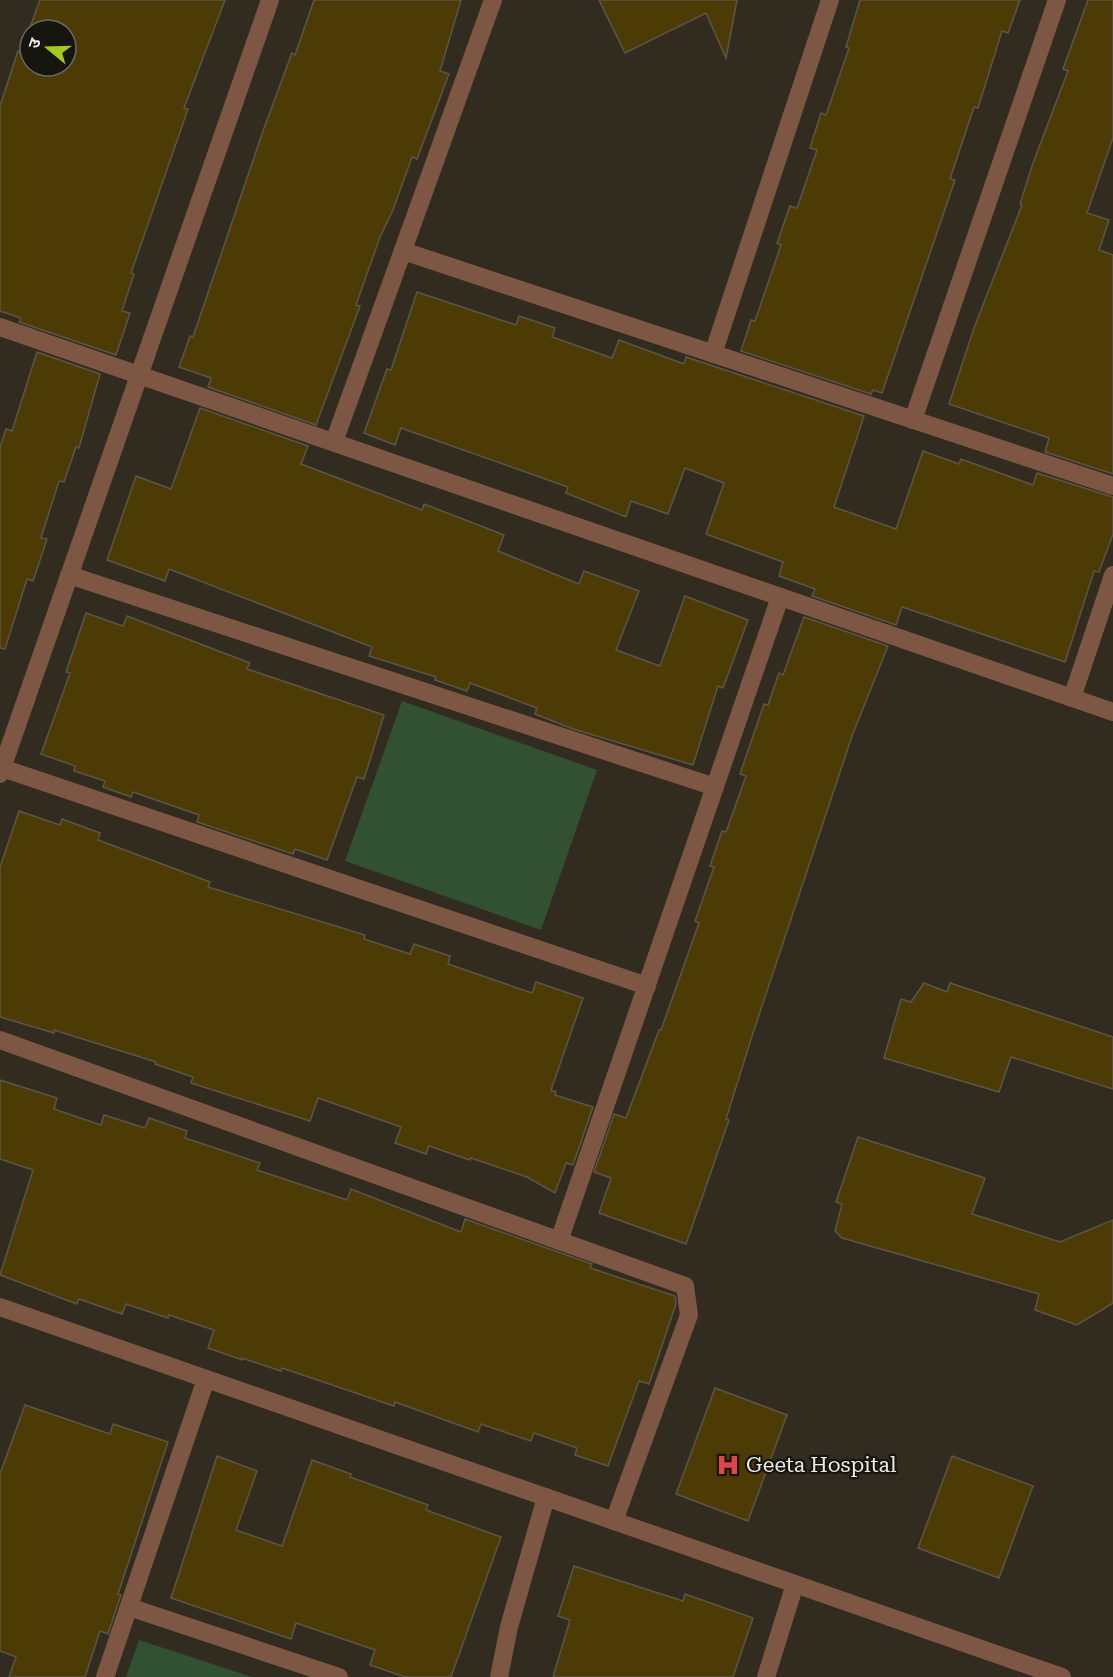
<svg xmlns="http://www.w3.org/2000/svg" width="1113" height="1677" viewBox="0 0 1113 1677" font-family="'Roboto Serif','Noto Sans Devanagari',serif">
<style>
.green{fill:#325032}
.building{fill:#4d3b05;stroke:#5c5648;stroke-width:1.5;fill-rule:evenodd}
.lines{fill:none;stroke-linecap:round;stroke-linejoin:round}
.street{stroke:#7d5743;stroke-width:18}
.labels{text-anchor:middle;dominant-baseline:central;stroke-width:4.5;stroke-linejoin:round;paint-order:stroke}
.poi-label{font-size:21px;fill:#eeeae2;stroke:#17150f;text-anchor:start}
</style>
<rect width="100%" height="100%" fill="#312c1f"/>
<g class="green">
<path d="M 402,701 L 597,770 L 541,930 L 345,861 Z"/>
<path d="M 139,1640 L 252,1677 L 126,1677 Z"/>
</g>
<g class="building">
<path d="M 40,0 L 225,0 L 184,108 L 188,109 L 131,273 L 134,274 L 122,311 L 130,313 L 116,355 L 19,322 L 21,318 L 0,311 L 0,106 L 18,51 L 21,52 ZM 30,30 L 66,30 L 66,66 L 30,66 Z"/>
<path d="M 314,0 L 461,0 L 440,71 L 449,74 L 417,159 L 412,157 L 393,210 L 380,237 L 356,305 L 360,306 L 316,425 L 208,387 L 211,378 L 179,367 L 190,336 L 193,337 L 264,128 L 292,53 L 295,55 Z"/>
<path d="M 599,0 L 737,0 L 726,58 L 706,13 L 625,53 Z"/>
<path d="M 860,0 L 1020,0 L 1008,33 L 1002,31 L 978,108 L 974,107 L 950,179 L 955,180 L 882,393 L 873,390 L 871,394 L 741,351 L 751,320 L 755,321 L 781,245 L 777,243 L 790,206 L 797,208 L 817,150 L 810,148 L 821,113 L 826,115 L 849,48 L 846,47 Z"/>
<path d="M 1088,0 L 1113,0 L 1113,138 L 1087,213 L 1109,220 L 1099,250 L 1113,255 L 1113,474 L 1045,452 L 1049,438 L 949,404 L 974,328 L 1022,205 L 1020,204 L 1033,163 L 1068,71 L 1063,69 Z"/>
<path d="M 417,292 L 516,325 L 519,316 L 555,328 L 552,337 L 612,358 L 619,340 L 684,364 L 686,357 L 864,416 L 834,507 L 896,529 L 923,451 L 959,464 L 961,459 L 1033,485 L 1037,473 L 1113,497 L 1113,534 L 1099,572 L 1094,571 L 1065,662 L 902,607 L 896,625 L 812,596 L 815,589 L 779,576 L 783,562 L 706,534 L 724,483 L 685,468 L 668,514 L 631,501 L 626,517 L 566,493 L 568,487 L 401,428 L 395,445 L 364,433 L 387,369 L 391,370 Z"/>
<path d="M 37,352 L 100,374 L 79,448 L 76,447 L 64,482 L 59,481 L 41,538 L 47,539 L 33,581 L 27,579 L 5,649 L 0,648 L 0,447 L 6,429 L 12,431 Z"/>
<path d="M 200,408 L 308,446 L 301,464 L 422,510 L 424,504 L 504,535 L 498,551 L 579,584 L 584,571 L 639,591 L 616,650 L 660,666 L 685,596 L 748,620 L 723,688 L 718,686 L 693,765 L 573,729 L 535,714 L 537,708 L 470,683 L 467,691 L 435,680 L 436,677 L 369,656 L 372,647 L 169,569 L 165,581 L 107,560 L 136,476 L 171,489 Z"/>
<path d="M 86,613 L 123,626 L 127,616 L 250,663 L 247,669 L 384,715 L 364,779 L 357,777 L 327,860 L 295,849 L 293,854 L 197,822 L 199,815 L 133,792 L 131,797 L 103,787 L 105,781 L 74,771 L 75,766 L 41,754 L 70,673 L 66,672 Z"/>
<path d="M 804,617 L 888,646 L 852,736 L 754,1030 L 726,1119 L 729,1120 L 686,1244 L 599,1213 L 611,1178 L 594,1172 L 614,1114 L 626,1118 L 659,1030 L 661,1030 L 699,923 L 695,921 L 714,867 L 710,866 L 722,831 L 726,832 L 746,776 L 740,774 L 764,704 L 768,705 L 779,673 L 783,675 Z"/>
<path d="M 19,811 L 60,825 L 62,819 L 100,833 L 98,840 L 210,882 L 208,887 L 365,935 L 364,939 L 410,954 L 414,944 L 450,956 L 448,964 L 532,993 L 536,982 L 583,998 L 551,1090 L 556,1092 L 555,1095 L 593,1107 L 573,1165 L 566,1163 L 555,1193 L 527,1177 L 471,1158 L 470,1160 L 429,1146 L 426,1154 L 395,1143 L 401,1127 L 318,1098 L 310,1121 L 191,1083 L 193,1077 L 155,1064 L 156,1062 L 54,1030 L 54,1033 L 0,1017 L 0,867 Z"/>
<path d="M 924,983 L 947,992 L 950,983 L 1113,1037 L 1113,1089 L 1011,1057 L 999,1092 L 884,1058 L 901,999 L 911,1002 Z"/>
<path d="M 0,1080 L 57,1098 L 54,1109 L 101,1125 L 104,1115 L 145,1128 L 149,1118 L 187,1131 L 185,1138 L 260,1163 L 257,1170 L 347,1200 L 351,1189 L 461,1232 L 465,1219 L 592,1264 L 590,1268 L 675,1296 L 676,1304 L 649,1384 L 639,1381 L 608,1466 L 575,1455 L 577,1448 L 534,1433 L 531,1441 L 481,1424 L 478,1432 L 395,1402 L 394,1406 L 282,1368 L 281,1371 L 242,1358 L 242,1360 L 208,1348 L 214,1330 L 169,1315 L 168,1318 L 126,1304 L 122,1314 L 79,1299 L 77,1304 L 0,1275 L 33,1170 L 0,1159 Z"/>
<path d="M 858,1137 L 985,1178 L 972,1214 L 1060,1242 L 1113,1220 L 1113,1303 L 1077,1325 L 1035,1310 L 1039,1294 L 842,1238 L 835,1231 L 842,1204 L 836,1202 Z"/>
<path d="M 715,1388 L 787,1415 L 748,1521 L 676,1494 Z"/>
<path d="M 25,1405 L 110,1434 L 113,1424 L 168,1442 L 118,1594 L 121,1595 L 108,1634 L 100,1631 L 85,1677 L 9,1677 L 16,1657 L 0,1651 L 0,1474 Z"/>
<path d="M 217,1456 L 257,1471 L 236,1530 L 282,1546 L 312,1460 L 351,1474 L 350,1477 L 428,1505 L 426,1510 L 501,1537 L 451,1677 L 405,1677 L 370,1665 L 375,1650 L 296,1623 L 291,1639 L 171,1598 Z"/>
<path d="M 952,1456 L 1033,1486 L 999,1578 L 918,1548 Z"/>
<path d="M 574,1566 L 683,1601 L 685,1594 L 753,1618 L 733,1677 L 553,1677 L 570,1620 L 558,1616 Z"/>
</g>
<g class="lines">
<g class="street">
<path d="M 403,251 L 1113,486"/>
<path d="M 0,327 L 1113,712"/>
<path d="M 713,354 L 830,0"/>
<path d="M 913,420 L 1057,0"/>
<path d="M 334,442 L 493,0"/>
<path d="M 69,575 L 715,787"/>
<path d="M 1072,698 L 1113,575"/>
<path d="M 2,768 L 647,986"/>
<path d="M 0,774 L 270,0"/>
<path d="M 0,1040 L 685,1286 L 689,1315 L 614,1521"/>
<path d="M 559,1241 L 780,597"/>
<path d="M 0,1307 L 1062,1677"/>
<path d="M 129,1607 L 339,1677"/>
<path d="M 105,1677 L 206,1379"/>
<path d="M 499,1677 L 509,1627 L 546,1497"/>
<path d="M 766,1677 L 795,1584"/>
</g>
</g>
<defs>
<g id="hospital-bare" transform="scale(1.8)"><path d="M-5-5h3v3.5h4V-5h3V5h-3V1.5h-4V5h-3Z" fill="#e0444e" stroke="#17150f" stroke-width="2.5" paint-order="stroke"/></g>
</defs>
<g fill-rule="evenodd">
<use href="#hospital-bare" x="728" y="1465"/>
</g>
<g class="labels">
<g class="poi-label">
<text x="746" y="1465">Geeta Hospital</text>
</g>
</g>
<g transform="translate(48 48) rotate(289)"><circle r="28" fill="#17150f" stroke="#6d6a63" stroke-width="1.5"/>
<path d="M0-4.5L10 22L0 15L-10 22Z" fill="#a6c821"/>
<text y="-9" font-size="16" font-weight="bold" text-anchor="middle" fill="#eeeae2">उ</text>
</g>
</svg>
